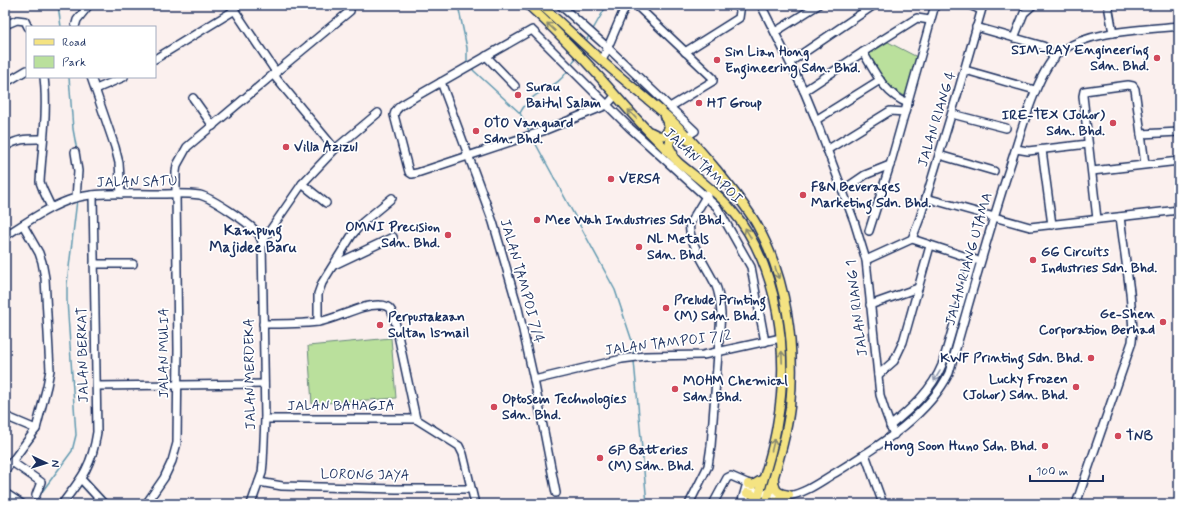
<svg xmlns="http://www.w3.org/2000/svg" width="1184" height="509" viewBox="0 0 1184 509" font-family="Mynerve,sans-serif">
<style>
.green{fill:#bae09c;stroke:#6a887d}
.lines{fill:none;stroke-linecap:round;stroke-linejoin:round}
.stream{stroke:#6199b0;stroke-width:1.5}
.minor-casing{stroke:#1b2f5e;stroke-width:10}
.major-casing{stroke:#1b2f5e;stroke-width:11}
.minor{stroke:#fff;stroke-width:7}
.major{stroke:#f4e382;stroke-width:8}
.oneway{stroke:#888970}
.oneway2{stroke:#8d97ae}
.poi-dot{fill:#d1495b;stroke:#fff;stroke-width:1.5}
.labels{text-anchor:middle;dominant-baseline:central;stroke-width:3.5;stroke-linejoin:round;paint-order:stroke}
.poi-label{font-size:14px;font-weight:bold;fill:#1b2f5e;stroke:#fff;text-anchor:start}
.street-label{font-size:14px;fill:#1b2f5e;stroke:#fff}
.neighbourhood-label{font-size:15px;font-weight:bold;fill:#1b2f5e;stroke:#fff}
</style>
<rect width="100%" height="100%" fill="#fbf0ee"/>
<filter id="ink" filterUnits="userSpaceOnUse"><feTurbulence type="fractalNoise" baseFrequency=".025" numOctaves="2"/><feDisplacementMap in="SourceGraphic" scale="8" xChannelSelector="R" yChannelSelector="G"/><feConvolveMatrix kernelMatrix="1 2 1 2 8 2 1 2 1" color-interpolation-filters="sRGB"/></filter>
<g filter="url(#ink)">
<g class="green">
<path d="M 888,42 L 917,57 L 906,97 L 888,85 L 868,55 Z"/>
<path d="M 391,338 L 396,398 L 312,404 L 308,346 Z"/>
</g>
<g class="lines">
<g class="stream">
<path d="M 58,5 L 61,27"/>
<path d="M 458,5 L 467,48 L 467,61 L 469,64"/>
<path d="M 592,31 L 607,5"/>
<path d="M 586,41 L 590,34"/>
<path d="M 571,65 L 577,56"/>
<path d="M 471,67 L 474,71 L 520,113 L 530,133"/>
<path d="M 69,77 L 73,129 L 77,151"/>
<path d="M 520,113 C 533,88 556,91 568,70"/>
<path d="M 532,137 L 615,290 L 633,344 L 634,355"/>
<path d="M 634,361 L 647,504"/>
<path d="M 33,504 L 72,451 L 76,435 L 67,300 L 67,284 L 77,200"/>
</g>
<g class="minor-casing">
<g id="minor">
<path d="M 231,5 L 276,72 L 276,78 L 335,149"/>
<path d="M 560,5 L 607,47 L 695,131 L 687,136"/>
<path d="M 636,5 L 713,78 L 713,81 L 670,107"/>
<path d="M 761,5 L 804,91 L 816,120 L 854,221 L 866,260 L 880,395 L 885,411 L 894,435"/>
<path d="M 969,5 L 981,10"/>
<path d="M 1108,5 L 1113,33"/>
<path d="M 5,25 L 17,20 L 25,21 L 28,27"/>
<path d="M 75,27 L 77,20 L 89,5"/>
<path d="M 976,27 L 1043,46 L 1048,50 L 1054,59"/>
<path d="M 775,32 L 818,5"/>
<path d="M 1014,38 L 1024,13 L 1033,5"/>
<path d="M 685,52 L 739,18 L 740,11 L 737,5"/>
<path d="M 863,52 C 874,71 885,95 908,103"/>
<path d="M 486,56 L 515,86"/>
<path d="M 155,59 L 235,10"/>
<path d="M 602,61 L 626,5"/>
<path d="M 790,62 L 874,5"/>
<path d="M 965,70 L 1035,90"/>
<path d="M 44,77 C 48,112 42,147 40,182 L 43,190 L 51,207"/>
<path d="M 91,77 L 115,147 L 119,163 L 121,194"/>
<path d="M 441,82 L 493,222 L 518,308 L 534,380 L 556,493"/>
<path d="M 5,83 L 27,70"/>
<path d="M 96,89 L 124,77"/>
<path d="M 804,91 L 863,52 L 917,18 L 930,20"/>
<path d="M 615,96 L 607,105 L 543,131 L 417,173 L 412,174 L 409,172 L 394,115 C 396,106 407,102 415,97 L 532,30 L 630,128 L 717,207 L 751,267 L 765,342"/>
<path d="M 193,98 L 213,126"/>
<path d="M 952,114 L 1006,128"/>
<path d="M 816,120 L 880,80"/>
<path d="M 1141,134 L 1179,132"/>
<path d="M 5,147 C 19,138 27,139 43,139"/>
<path d="M 1016,149 L 1028,151 L 1088,144"/>
<path d="M 827,150 L 890,111 L 905,112"/>
<path d="M 1042,150 L 1052,225"/>
<path d="M 75,152 L 78,171 L 76,198"/>
<path d="M 939,155 L 994,171"/>
<path d="M 1092,171 L 1179,161"/>
<path d="M 302,184 L 326,203"/>
<path d="M 843,190 L 865,175 L 890,165"/>
<path d="M 926,198 L 1030,227 L 1179,210"/>
<path d="M 1097,219 L 1083,96 L 1084,91 L 1128,85 L 1133,86 L 1135,89 L 1145,164"/>
<path d="M 869,231 L 890,165 L 935,5"/>
<path d="M 5,236 C 27,222 49,206 75,198 C 97,192 130,194 154,194 C 169,194 185,193 200,195 C 212,198 247,222 256,231 C 259,234 261,238 262,242 L 265,419 L 263,463 L 262,473 L 251,504"/>
<path d="M 912,239 L 920,218 L 958,92 L 983,5"/>
<path d="M 262,242 L 302,184 L 335,149 L 378,113"/>
<path d="M 866,260 L 912,239 L 976,260"/>
<path d="M 94,264 L 133,264"/>
<path d="M 334,265 L 393,237"/>
<path d="M 870,305 L 918,288"/>
<path d="M 318,322 L 318,294 L 322,283 L 352,235 L 363,222 L 392,198"/>
<path d="M 263,324 C 281,324 300,324 318,322 C 337,319 361,304 380,305 C 390,305 393,312 395,321 L 416,419"/>
<path d="M 878,375 L 894,361 L 903,342 L 930,246"/>
<path d="M 534,380 L 622,359 L 645,356 L 703,355 L 781,338"/>
<path d="M 97,386 L 264,384"/>
<path d="M 5,416 L 36,429"/>
<path d="M 265,419 L 416,419"/>
<path d="M 416,419 L 459,446 L 463,454 L 475,504"/>
<path d="M 890,426 C 911,409 932,390 942,365 L 973,259"/>
<path d="M 865,454 L 883,504"/>
<path d="M 12,462 L 41,482 L 36,495"/>
<path d="M 5,471 L 36,429 L 47,386 L 50,370 L 45,278 L 42,262 L 39,253 L 23,225"/>
<path d="M 81,479 L 104,504"/>
<path d="M 259,482 L 282,486 L 396,489 L 471,489"/>
<path d="M 5,493 L 22,504"/>
<path d="M 744,499 L 749,491 L 752,490 C 764,493 776,497 788,496 C 806,493 821,481 835,473 C 875,448 928,417 949,373 C 969,303 988,233 1011,163 C 1020,136 1038,67 1061,51 C 1092,30 1143,30 1179,26"/>
<path d="M 62,504 C 82,478 92,466 97,432 L 93,195"/>
<path d="M 146,504 L 164,478 L 172,461 L 177,443 L 178,349 L 176,194 L 176,172 L 177,165 L 187,147 L 276,72 L 350,11"/>
<path d="M 689,504 L 708,466 L 711,446 L 721,314 C 720,305 720,295 716,286 C 709,270 686,239 690,223 L 708,193"/>
<path d="M 713,504 L 727,478 L 731,476 L 747,483 L 741,504"/>
<path d="M 1076,504 L 1132,342 L 1133,330 L 1130,292 L 1120,217"/>
</g>
</g>
<g class="major-casing">
<g id="major">
<path d="M 528,5 C 547,22 565,40 582,58 C 608,85 631,115 658,141 C 665,148 672,156 679,163 C 697,178 716,191 731,209 C 779,265 790,354 777,425 C 773,452 763,477 757,504"/>
<path d="M 541,5 C 561,23 581,42 601,60 C 623,80 647,98 668,117 C 686,133 701,151 716,169 C 730,187 745,204 757,225 C 787,279 796,345 790,407 C 786,440 775,472 766,504"/>
<path d="M 651,132 L 659,136 L 666,135 L 669,126 L 664,116"/>
<path d="M 673,153 C 669,148 667,142 673,137 L 681,137 L 689,141"/>
<path d="M 774,480 C 775,492 778,493 789,495"/>
<path d="M 748,484 L 753,485 L 763,479"/>
<path d="M 747,493 L 752,494 L 758,500"/>
<path d="M 772,504 L 779,499 L 788,496"/>
</g>
</g>
<use href="#minor" class="minor"/>
<use href="#major" class="major"/>
</g>
<defs><path id="oneway-shaft" d="M-6 0H5M1.5-3L5.5 0L1.5 3" fill="none" stroke-width="1.6" stroke-linecap="round" stroke-linejoin="round"/></defs>
<g class="oneway">
<use href="#oneway-shaft" transform="translate(551 27) rotate(-136)"/>
<use href="#oneway-shaft" transform="translate(632 114) rotate(-133)"/>
<use href="#oneway-shaft" transform="translate(748 233) rotate(-120)"/>
<use href="#oneway-shaft" transform="translate(777 273) rotate(72)"/>
<use href="#oneway-shaft" transform="translate(782 357) rotate(-92)"/>
<use href="#oneway-shaft" transform="translate(773 445) rotate(-76)"/>
</g>
<use class="oneway2" href="#oneway-shaft" transform="translate(937 376) rotate(121)"/>
</g>
<g class="poi-dot">
<circle cx="1157" cy="58" r="4"/>
<circle cx="717" cy="60" r="4"/>
<circle cx="518" cy="95" r="4"/>
<circle cx="699" cy="103" r="4"/>
<circle cx="1113" cy="123" r="4"/>
<circle cx="476" cy="131" r="4"/>
<circle cx="286" cy="147" r="4"/>
<circle cx="611" cy="179" r="4"/>
<circle cx="803" cy="195" r="4"/>
<circle cx="537" cy="220" r="4"/>
<circle cx="448" cy="235" r="4"/>
<circle cx="639" cy="247" r="4"/>
<circle cx="1033" cy="260" r="4"/>
<circle cx="666" cy="308" r="4"/>
<circle cx="1163" cy="322" r="4"/>
<circle cx="380" cy="325" r="4"/>
<circle cx="1091" cy="358" r="4"/>
<circle cx="1076" cy="387" r="4"/>
<circle cx="675" cy="389" r="4"/>
<circle cx="494" cy="407" r="4"/>
<circle cx="1118" cy="436" r="4"/>
<circle cx="1045" cy="446" r="4"/>
<circle cx="600" cy="458" r="4"/>
</g>
<g class="labels">
<g class="poi-label">
<text x="1149" y="50" text-anchor="end">SIM-RAY Engineering<tspan x="1149" dy="16">Sdn. Bhd.</tspan></text>
<text x="725" y="52">Sin Lian Hong<tspan x="725" dy="16">Engineering Sdn. Bhd.</tspan></text>
<text x="526" y="87">Surau<tspan x="526" dy="16">Baitul Salam</tspan></text>
<text x="707" y="103">HT Group</text>
<text x="1105" y="115" text-anchor="end">IRE-TEX (Johor)<tspan x="1105" dy="16">Sdn. Bhd.</tspan></text>
<text x="484" y="123">OTO Vanguard<tspan x="484" dy="16">Sdn. Bhd.</tspan></text>
<text x="294" y="147">Villa Azizul</text>
<text x="619" y="179">VERSA</text>
<text x="811" y="187">F&amp;N Beverages<tspan x="811" dy="16">Marketing Sdn. Bhd.</tspan></text>
<text x="545" y="220">Mee Wah Industries Sdn. Bhd.</text>
<text x="440" y="227" text-anchor="end">OMNI Precision<tspan x="440" dy="16">Sdn. Bhd.</tspan></text>
<text x="647" y="239">NL Metals<tspan x="647" dy="16">Sdn. Bhd.</tspan></text>
<text x="1041" y="252">GG Circuits<tspan x="1041" dy="16">Industries Sdn. Bhd.</tspan></text>
<text x="674" y="300">Prelude Printing<tspan x="674" dy="16">(M) Sdn. Bhd.</tspan></text>
<text x="1155" y="314" text-anchor="end">Ge-Shen<tspan x="1155" dy="16">Corporation Berhad</tspan></text>
<text x="388" y="317">Perpustakaan<tspan x="388" dy="16">Sultan Ismail</tspan></text>
<text x="1083" y="358" text-anchor="end">KWF Printing Sdn. Bhd.</text>
<text x="1068" y="379" text-anchor="end">Lucky Frozen<tspan x="1068" dy="16">(Johor) Sdn. Bhd.</tspan></text>
<text x="683" y="381">MOHM Chemical<tspan x="683" dy="16">Sdn. Bhd.</tspan></text>
<text x="502" y="399">Optosem Technologies<tspan x="502" dy="16">Sdn. Bhd.</tspan></text>
<text x="1126" y="436">TNB</text>
<text x="1037" y="446" text-anchor="end">Hong Soon Huno Sdn. Bhd.</text>
<text x="608" y="450">GP Batteries<tspan x="608" dy="16">(M) Sdn. Bhd.</tspan></text>
</g>
<g class="street-label">
<text transform="translate(937 119) rotate(-73)">JALAN RIANG 4</text>
<text transform="translate(703 166) rotate(44)">JALAN TAMPOI</text>
<text transform="translate(137 182) rotate(-1)">JALAN SATU</text>
<text transform="translate(969 259) rotate(-74)">JALAN RIANG UTAMA</text>
<text transform="translate(522 281) rotate(74)">JALAN TAMPOI 7/4</text>
<text transform="translate(857 308) rotate(-97)">JALAN RIANG 1</text>
<text transform="translate(668 343) rotate(-7)">JALAN TAMPOI 7/2</text>
<text transform="translate(164 353) rotate(-90)">JALAN MULIA</text>
<text transform="translate(83 355) rotate(-91)">JALAN BERKAT</text>
<text transform="translate(250 374) rotate(-91)">JALAN MERDEKA</text>
<text x="341" y="406">JALAN BAHAGIA</text>
<text transform="translate(365 475) rotate(1)">LORONG JAYA</text>
</g>
<g class="neighbourhood-label">
<text x="253" y="231">Kampung<tspan x="253" dy="17">Majidee Baru</tspan></text>
</g>
</g>
<rect width="1184" height="509" fill="none" stroke="#fff" stroke-width="20"/>
<rect x="10" y="10" width="1164" height="489" fill="none" stroke="#1b2f5e" stroke-width="1.5" filter="url(#ink)"/>
<rect x="26" y="26" width="130" height="52" fill="#ffffff" stroke="#a4acbf"/>
<rect x="34" y="39" width="20" height="6" fill="#f4e382" stroke="#a4acbf"/>
<text x="62" y="46" font-size="12" fill="#1b2f5e">Road</text>
<rect x="34" y="56" width="20" height="12" fill="#bae09c" stroke="#a4acbf"/>
<text x="62" y="66" font-size="12" fill="#1b2f5e">Park</text>
<g transform="translate(46 463) rotate(94)" stroke="#ffffff" stroke-width="3" paint-order="stroke">
<path d="M0-3L7 15L0 10L-7 15Z" fill="#1b2f5e"/>
<text y="-6" font-size="11" font-weight="bold" text-anchor="middle" fill="#1b2f5e">N</text>
</g>
<path d="M1030 475v6h73v-6" fill="none" stroke="#1b2f5e" stroke-width="2"/>
<text x="1036" y="475" font-size="12" fill="#1b2f5e" stroke="#ffffff" stroke-width="3" paint-order="stroke">100 m</text>
</svg>
